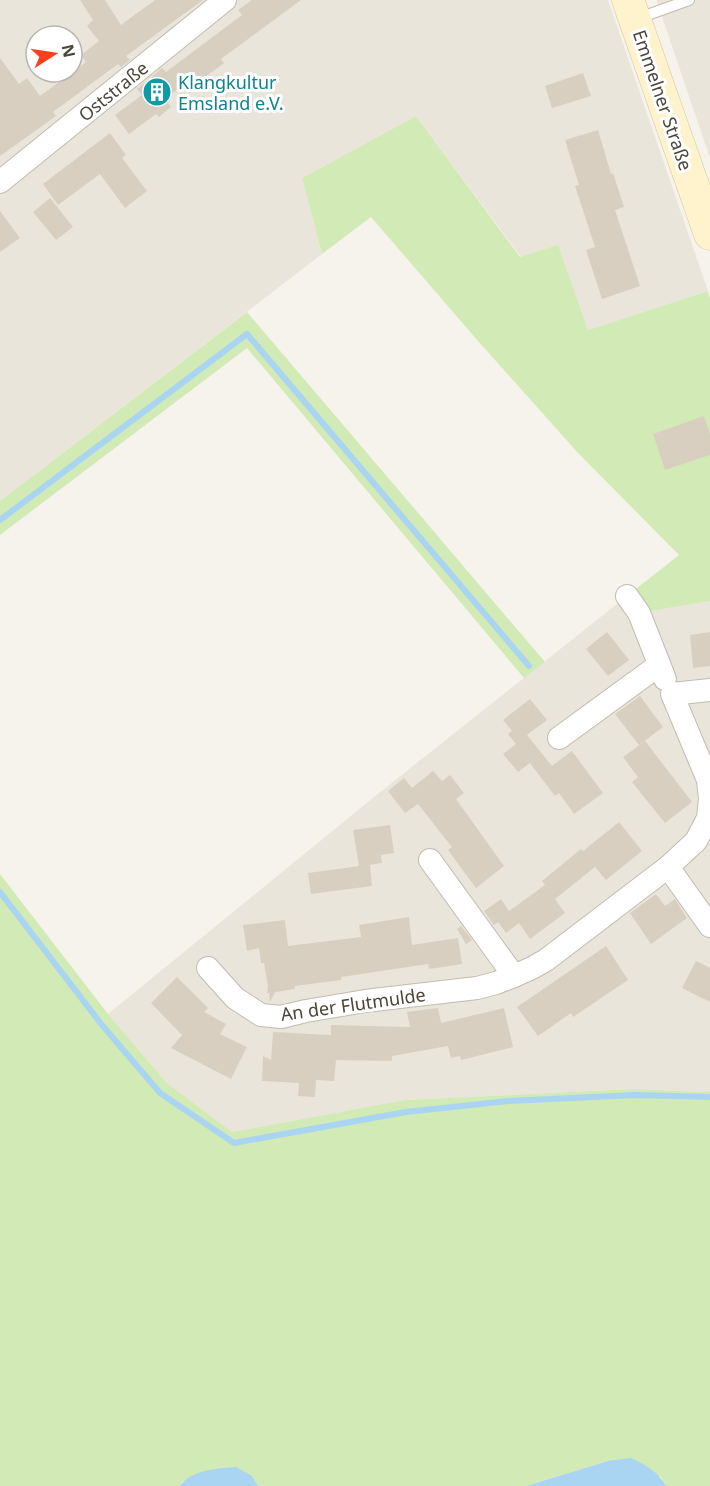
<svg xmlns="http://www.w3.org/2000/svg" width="710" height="1486" viewBox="0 0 710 1486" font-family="'Noto Sans',sans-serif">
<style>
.residential{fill:#eae5da;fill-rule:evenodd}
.green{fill:#d2eab5}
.water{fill:#a9d4f2}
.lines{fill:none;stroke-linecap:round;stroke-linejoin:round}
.stream{stroke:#a9d4f2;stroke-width:6}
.building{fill:#d8cfc1}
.lane-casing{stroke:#c2bbae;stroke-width:12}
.street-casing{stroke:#c2bbae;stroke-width:24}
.secondary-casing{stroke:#d6c79b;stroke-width:33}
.lane{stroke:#fff;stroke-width:10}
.street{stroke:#fff;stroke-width:22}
.secondary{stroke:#fff3cd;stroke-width:32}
.labels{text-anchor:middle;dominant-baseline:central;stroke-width:6;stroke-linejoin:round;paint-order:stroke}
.culture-label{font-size:18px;fill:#0d838f;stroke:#fff;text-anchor:start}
.street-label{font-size:18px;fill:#4b4439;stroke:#fff}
</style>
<rect width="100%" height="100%" fill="#f6f3ec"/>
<g class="residential">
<path d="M 0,0 L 608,0 L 708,291 L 588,330 L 558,246 L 521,257 L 416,116 L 302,178 L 322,254 L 0,501 ZM 36,36 L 72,36 L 72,72 L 36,72 Z"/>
<path d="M 657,0 L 710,0 L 710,158 L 657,2 Z"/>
<path d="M 627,596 L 639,613 L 710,601 L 710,1092 L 634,1089 L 404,1100 L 232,1132 L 167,1083 L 108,1014 L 374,797 Z"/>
</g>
<g class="green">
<path d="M 416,116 L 520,257 L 558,245 L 588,330 L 708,291 L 710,299 L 710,601 L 639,613 L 627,596 L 679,555 L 578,453 L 478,341 L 371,217 L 322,254 L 302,178 Z"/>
<path d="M 247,312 L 545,662 L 524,678 L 247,348 L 0,535 L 0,501 Z"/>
<path d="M 0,874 L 108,1014 L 167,1083 L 232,1132 L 404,1100 L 634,1089 L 710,1092 L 710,1486 L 666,1486 L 661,1477 L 608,1461 L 526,1486 L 258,1486 L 252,1476 L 183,1481 L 180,1486 L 0,1486 Z"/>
</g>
<g class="water">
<path d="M 631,1458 C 646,1465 658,1472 666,1486 L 526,1486 L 608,1461 Z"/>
<path d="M 236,1467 L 252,1476 L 258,1486 L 180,1486 C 190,1470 219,1468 236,1467 Z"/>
</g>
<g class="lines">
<g class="stream">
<path d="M 0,520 L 247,334 L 529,666"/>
<path d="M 0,892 L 102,1025 L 160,1093 L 234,1143 L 406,1112 L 508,1101 L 635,1095 L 710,1097"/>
</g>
</g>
<g class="building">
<path d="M 80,0 L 105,0 L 121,25 L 155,0 L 203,0 L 126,56 L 130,60 L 121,67 L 118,64 L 53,112 L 56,116 L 0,156 L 0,58 L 19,84 L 27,78 L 40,96 L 86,62 L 81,55 L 99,41 L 87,26 L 93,20 Z"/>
<path d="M 252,0 L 301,0 L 221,59 L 224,63 L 196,84 L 192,78 L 165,99 L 171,107 L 159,117 L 156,114 L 129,134 L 115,115 L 142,95 L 137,89 L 162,68 L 166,72 L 242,15 L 238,10 Z"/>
<path d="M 583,73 L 591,96 L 552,108 L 545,86 Z"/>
<path d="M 598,130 L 611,174 L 613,173 L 624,207 L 615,210 L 640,286 L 602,299 L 586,250 L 595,247 L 575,186 L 579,185 L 565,140 Z"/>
<path d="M 110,133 L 126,155 L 122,158 L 147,191 L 125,208 L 100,174 L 58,205 L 43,184 Z"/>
<path d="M 50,198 L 73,227 L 56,240 L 33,212 Z"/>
<path d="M 0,211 L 20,238 L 0,252 Z"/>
<path d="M 704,416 L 710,434 L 710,455 L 665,470 L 653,434 Z"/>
<path d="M 607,632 L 629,660 L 608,676 L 586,649 Z"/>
<path d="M 710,632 L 710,666 L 693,668 L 690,635 Z"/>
<path d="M 640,696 L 663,727 L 639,745 L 615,714 Z"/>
<path d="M 530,699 L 547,720 L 527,735 L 552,766 L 572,751 L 603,793 L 574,814 L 559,793 L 555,796 L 530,763 L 518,772 L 503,754 L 516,744 L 508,734 L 512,731 L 503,720 Z"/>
<path d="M 645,741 L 692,802 L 665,823 L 632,782 L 638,777 L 623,757 Z"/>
<path d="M 433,771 L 442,781 L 450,775 L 464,793 L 456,799 L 504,866 L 476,888 L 448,850 L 452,847 L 418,804 L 405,813 L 388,791 L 404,778 L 412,788 Z"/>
<path d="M 619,822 L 642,851 L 606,880 L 595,867 L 555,899 L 565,913 L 530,939 L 519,923 L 506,933 L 498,922 L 494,925 L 484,911 L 501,899 L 509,911 L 545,885 L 542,881 L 581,849 L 583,851 Z"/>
<path d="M 390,825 L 394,853 L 381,855 L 382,863 L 363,866 L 370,865 L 372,886 L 311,894 L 308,873 L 359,866 L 353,830 Z"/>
<path d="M 656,894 L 665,906 L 675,899 L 687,918 L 651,944 L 630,913 Z"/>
<path d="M 409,917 L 412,945 L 458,938 L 462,964 L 429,969 L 428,964 L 341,977 L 341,980 L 295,986 L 295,989 L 275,992 L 270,1002 L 269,993 L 267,993 L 268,986 L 264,963 L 261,963 L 259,948 L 247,951 L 243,925 L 285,920 L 288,946 L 361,937 L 359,925 Z"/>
<path d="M 461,926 L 472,940 L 466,944 L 457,929 Z"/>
<path d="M 606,946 L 628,980 L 573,1017 L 571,1013 L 538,1036 L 517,1007 Z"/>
<path d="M 696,961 L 710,968 L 710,1002 L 682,988 Z"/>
<path d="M 177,977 L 208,1008 L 204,1012 L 226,1024 L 220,1034 L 247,1047 L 231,1079 L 171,1048 L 182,1035 L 151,1003 Z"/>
<path d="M 438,1008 L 441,1023 L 504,1008 L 513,1047 L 461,1060 L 460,1056 L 451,1058 L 448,1046 L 392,1056 L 392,1061 L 336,1060 L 334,1081 L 316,1080 L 315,1097 L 298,1096 L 299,1083 L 262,1081 L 263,1056 L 271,1060 L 273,1032 L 331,1035 L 331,1025 L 410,1027 L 407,1012 Z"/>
</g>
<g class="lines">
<g class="lane-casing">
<path id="lane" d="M 636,19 L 689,0"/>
</g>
<g class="street-casing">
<g id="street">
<path d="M 0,182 L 225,0"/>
<path d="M 627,596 L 639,613 L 665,679"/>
<path d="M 559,738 L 659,665"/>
<path d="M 430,860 L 514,976"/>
<path d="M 668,867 L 710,926"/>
<path d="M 208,968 L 235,998 L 261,1015 L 281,1017 L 306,1011 L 365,1001 L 477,988 L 496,983 L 514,976 L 532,968 L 546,960 L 668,867 L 696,841 L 708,818 L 710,799 L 708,780 L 672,694 L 710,690"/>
</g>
</g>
<g class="secondary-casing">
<path id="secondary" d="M 628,0 L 710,234"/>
</g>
<use href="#lane" class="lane"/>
<use href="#street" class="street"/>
<use href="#secondary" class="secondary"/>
</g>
<defs>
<g id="building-disc" transform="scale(1.5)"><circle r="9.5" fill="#0f9aa8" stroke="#fff"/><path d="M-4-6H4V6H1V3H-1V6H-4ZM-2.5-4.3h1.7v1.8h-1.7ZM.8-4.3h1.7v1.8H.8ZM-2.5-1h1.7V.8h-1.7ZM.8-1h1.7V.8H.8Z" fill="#fff"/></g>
</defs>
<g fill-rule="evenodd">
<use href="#building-disc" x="157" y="92"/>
</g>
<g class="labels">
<g class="culture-label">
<text x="178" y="82">Klangkultur<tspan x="178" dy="21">Emsland e.V.</tspan></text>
</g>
<g class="street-label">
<text transform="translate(113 91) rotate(-39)">Oststraße</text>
<text transform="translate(663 100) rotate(71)">Emmelner Straße</text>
<text transform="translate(353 1004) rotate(-8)">An der Flutmulde</text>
</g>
</g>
<g transform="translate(54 54) rotate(78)"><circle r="28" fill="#ffffff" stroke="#b7b4b0" stroke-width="1.5"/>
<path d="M0-4.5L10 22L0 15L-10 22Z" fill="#fc3f1d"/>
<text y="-9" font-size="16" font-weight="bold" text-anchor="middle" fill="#4b4439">N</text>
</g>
</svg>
